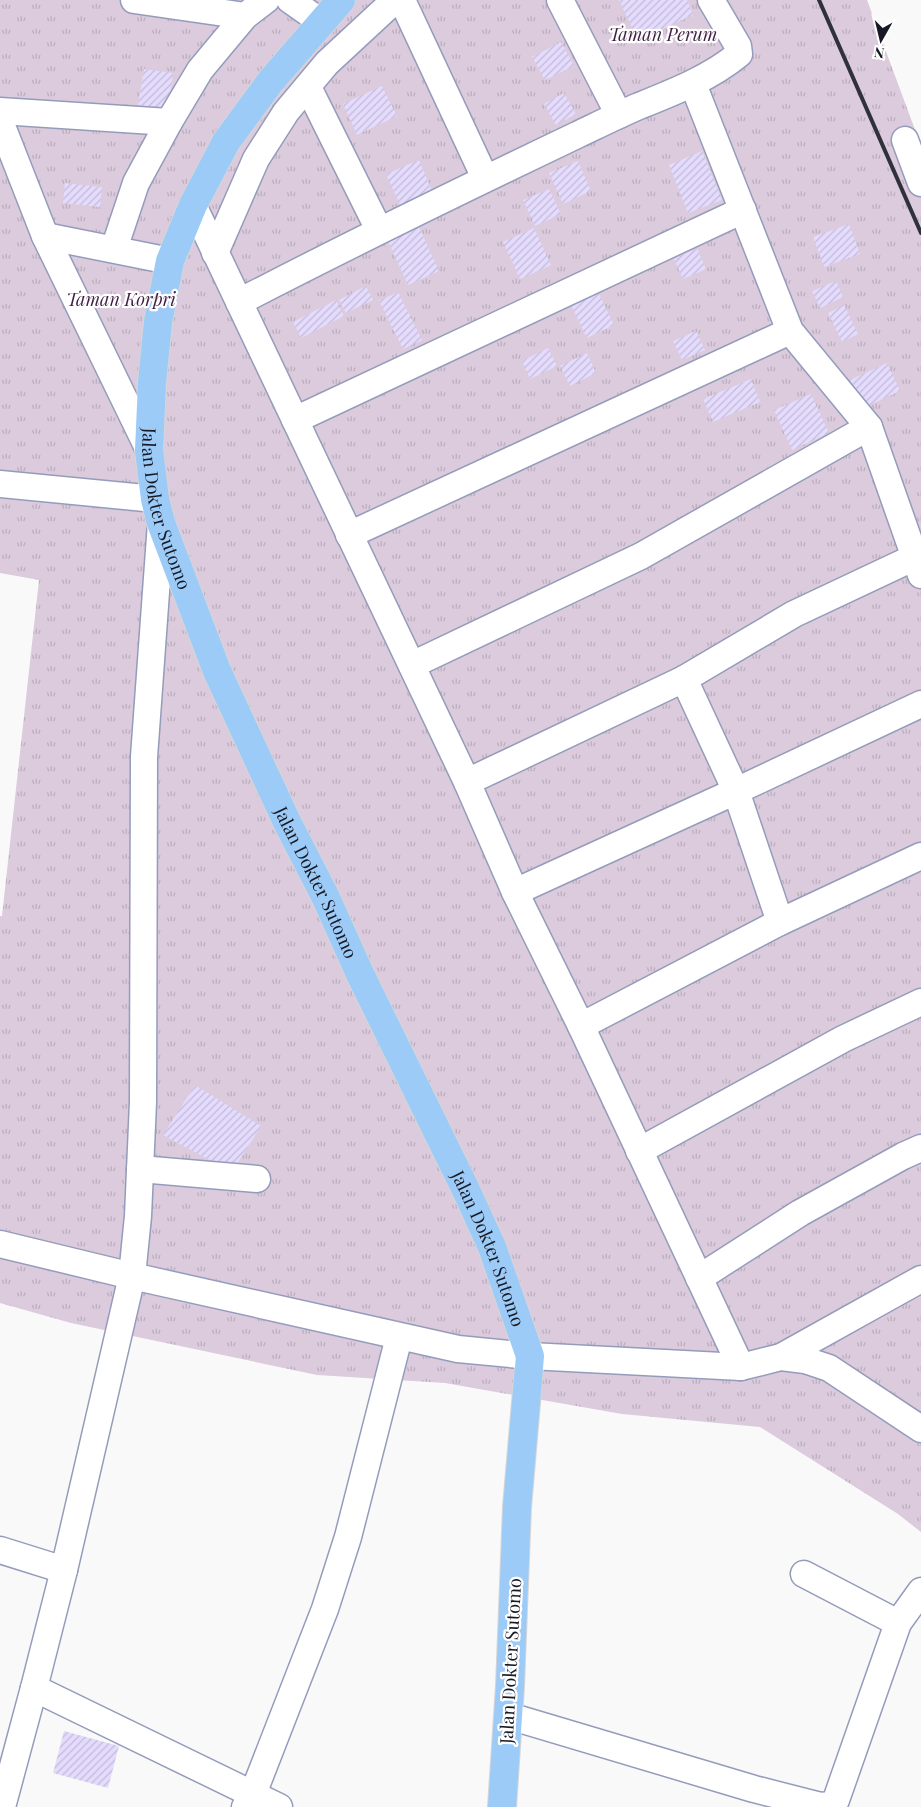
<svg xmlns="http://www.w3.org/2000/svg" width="921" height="1807" viewBox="0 0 921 1807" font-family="'Playfair Display',serif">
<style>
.park{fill:url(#park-tufts)}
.building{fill:url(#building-hatch)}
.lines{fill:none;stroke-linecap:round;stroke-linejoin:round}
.street-casing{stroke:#949cbb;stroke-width:29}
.primary-casing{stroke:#d5d6d8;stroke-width:30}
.street{stroke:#fff;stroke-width:26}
.primary{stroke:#9dcbf7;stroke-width:28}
.rail{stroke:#2f313b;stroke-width:4}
.labels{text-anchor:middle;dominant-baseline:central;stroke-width:4.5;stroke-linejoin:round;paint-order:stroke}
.park-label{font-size:18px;font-style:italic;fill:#401f45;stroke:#fff}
.street-label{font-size:18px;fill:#171a25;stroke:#fff}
</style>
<defs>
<pattern id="park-tufts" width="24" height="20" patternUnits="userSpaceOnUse" patternTransform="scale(1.25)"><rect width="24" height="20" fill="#dbcbdd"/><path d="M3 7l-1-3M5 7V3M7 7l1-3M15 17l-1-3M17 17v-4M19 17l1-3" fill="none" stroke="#bbaebe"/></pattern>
<pattern id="building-hatch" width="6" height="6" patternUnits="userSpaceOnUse" patternTransform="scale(1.25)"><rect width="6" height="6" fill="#e4dbfd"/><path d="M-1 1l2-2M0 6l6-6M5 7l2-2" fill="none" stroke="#c3bbd9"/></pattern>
</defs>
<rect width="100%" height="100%" fill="#f9f9f9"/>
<path class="park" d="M 0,0 L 867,0 L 921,146 L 921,1532 L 898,1514 L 760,1427 L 622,1414 L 445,1383 L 317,1375 L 71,1323 L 0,1303 L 0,916 L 2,916 L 39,580 L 0,573 Z"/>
<g class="building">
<path d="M 619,0 L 687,0 L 693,15 L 638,40 Z"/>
<path d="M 561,42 L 574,66 L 545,80 L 532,57 Z"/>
<path d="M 144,69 L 173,73 L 168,109 L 138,105 Z"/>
<path d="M 382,86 L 397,116 L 357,135 L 343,104 Z"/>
<path d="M 564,93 L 576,114 L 556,125 L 544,104 Z"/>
<path d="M 702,151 L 722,200 L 688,213 L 669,165 Z"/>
<path d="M 419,160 L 432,191 L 400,205 L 386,174 Z"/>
<path d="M 578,161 L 591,191 L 563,204 L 549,173 Z"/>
<path d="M 65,183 L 102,187 L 100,207 L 63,203 Z"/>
<path d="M 549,189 L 561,214 L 535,226 L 523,200 Z"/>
<path d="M 849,224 L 860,254 L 824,267 L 813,237 Z"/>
<path d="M 418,225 L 439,271 L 408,285 L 387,239 Z"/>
<path d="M 534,228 L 551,265 L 520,279 L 503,242 Z"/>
<path d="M 697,248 L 706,269 L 683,279 L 674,259 Z"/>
<path d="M 836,281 L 843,297 L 820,308 L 812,291 Z"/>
<path d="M 366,286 L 373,300 L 346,313 L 339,300 Z"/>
<path d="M 398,292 L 422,340 L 403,349 L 379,301 Z"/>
<path d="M 598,292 L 614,325 L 587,338 L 571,305 Z"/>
<path d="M 336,300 L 344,316 L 301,338 L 293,322 Z"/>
<path d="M 844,305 L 858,334 L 842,342 L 828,313 Z"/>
<path d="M 696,331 L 705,350 L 682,360 L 673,341 Z"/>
<path d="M 548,348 L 557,366 L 530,379 L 522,361 Z"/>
<path d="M 587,353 L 596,373 L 570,386 L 560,366 Z"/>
<path d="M 887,363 L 900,391 L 863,408 L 850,380 Z"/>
<path d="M 751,379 L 760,402 L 713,422 L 703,399 Z"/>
<path d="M 811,394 L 829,433 L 792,450 L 774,410 Z"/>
<path d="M 195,1085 L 261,1126 L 232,1172 L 163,1135 Z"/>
<path d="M 64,1731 L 119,1746 L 108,1788 L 53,1773 Z"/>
</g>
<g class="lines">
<g class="street-casing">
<g id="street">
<path d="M 134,0 L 245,16"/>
<path d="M 290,0 L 321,22"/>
<path d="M 402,0 L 485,178"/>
<path d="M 560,0 L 619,115"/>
<path d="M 693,84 L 790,331 L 869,427 L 921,575"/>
<path d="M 308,87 L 379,230"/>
<path d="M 0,111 L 169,122"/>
<path d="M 0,121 L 45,236 L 149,450"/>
<path d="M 905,140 L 921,183"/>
<path d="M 193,205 L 467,782 L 515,892 L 581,1026 L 741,1367"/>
<path d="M 45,236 L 170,261"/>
<path d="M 114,249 L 136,183 L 169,122 L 200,70 L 245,16 L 266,0"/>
<path d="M 215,253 L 256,159 L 286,112 L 327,63 L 395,0"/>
<path d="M 239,302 C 351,244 464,189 577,135 C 598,125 618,115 639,106 C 674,92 710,78 739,54 L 738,46 L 711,0"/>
<path d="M 295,420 L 743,210"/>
<path d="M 0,484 L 155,499"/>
<path d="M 349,535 L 790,331"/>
<path d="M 412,665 L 641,556 L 869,427"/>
<path d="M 684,679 L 736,791 L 780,922"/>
<path d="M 467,782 L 684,679 L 794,614 L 915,557"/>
<path d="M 515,892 L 736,791 L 921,704"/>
<path d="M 581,1026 L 780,922 L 921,856"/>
<path d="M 639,1151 L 843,1039 L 921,1002"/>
<path d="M 140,1169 L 257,1179"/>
<path d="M 0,1244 L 132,1276 L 458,1349 L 530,1356 L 741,1367 L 781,1357 L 805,1360 L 829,1368 L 921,1429"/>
<path d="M 699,1278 L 800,1213 L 903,1156 L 921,1148"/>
<path d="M 781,1357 L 921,1279"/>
<path d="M 0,1550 L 64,1570"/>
<path d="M 804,1574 L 898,1623"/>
<path d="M 34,1688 L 279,1807"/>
<path d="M 509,1716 L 754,1789 L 821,1806 L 830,1805 L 836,1800 L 898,1623 L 921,1591"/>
<path d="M 2,1807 L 34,1688 L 64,1570 L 132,1276 L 138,1216 L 143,1102 L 144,757 L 161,523"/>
<path d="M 245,1807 L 253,1794 L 325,1609 L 348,1537 L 399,1337"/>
</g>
</g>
<g class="primary-casing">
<g id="primary">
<path id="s1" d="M 341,0 L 270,82 L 226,142 L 193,205 L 170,261 L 158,322 L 152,383 L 149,450 L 155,499 L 161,523 L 217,671 L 287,822 L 326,898 L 360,974 L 466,1190 L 492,1247 L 530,1356 L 517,1507 L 510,1686 L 502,1807"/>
</g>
</g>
<use href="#street" class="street"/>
<use href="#primary" class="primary"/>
<path class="rail" d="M 819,0 L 921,233"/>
</g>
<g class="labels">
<g class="park-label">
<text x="663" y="34">Taman Perum</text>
<text x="121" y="299">Taman Korpri</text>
</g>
<g class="street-label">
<text stroke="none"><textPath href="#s1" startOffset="566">Jalan Dokter Sutomo</textPath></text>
<text stroke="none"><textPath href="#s1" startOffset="971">Jalan Dokter Sutomo</textPath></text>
<text stroke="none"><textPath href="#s1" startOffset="1376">Jalan Dokter Sutomo</textPath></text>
<text transform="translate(510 1661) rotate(-87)">Jalan Dokter Sutomo</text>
</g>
</g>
<g transform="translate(881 40) rotate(188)" stroke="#ffffff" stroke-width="4" paint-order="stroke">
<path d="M0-4L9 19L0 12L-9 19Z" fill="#171a25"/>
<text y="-8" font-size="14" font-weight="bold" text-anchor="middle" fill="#171a25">N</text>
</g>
</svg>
